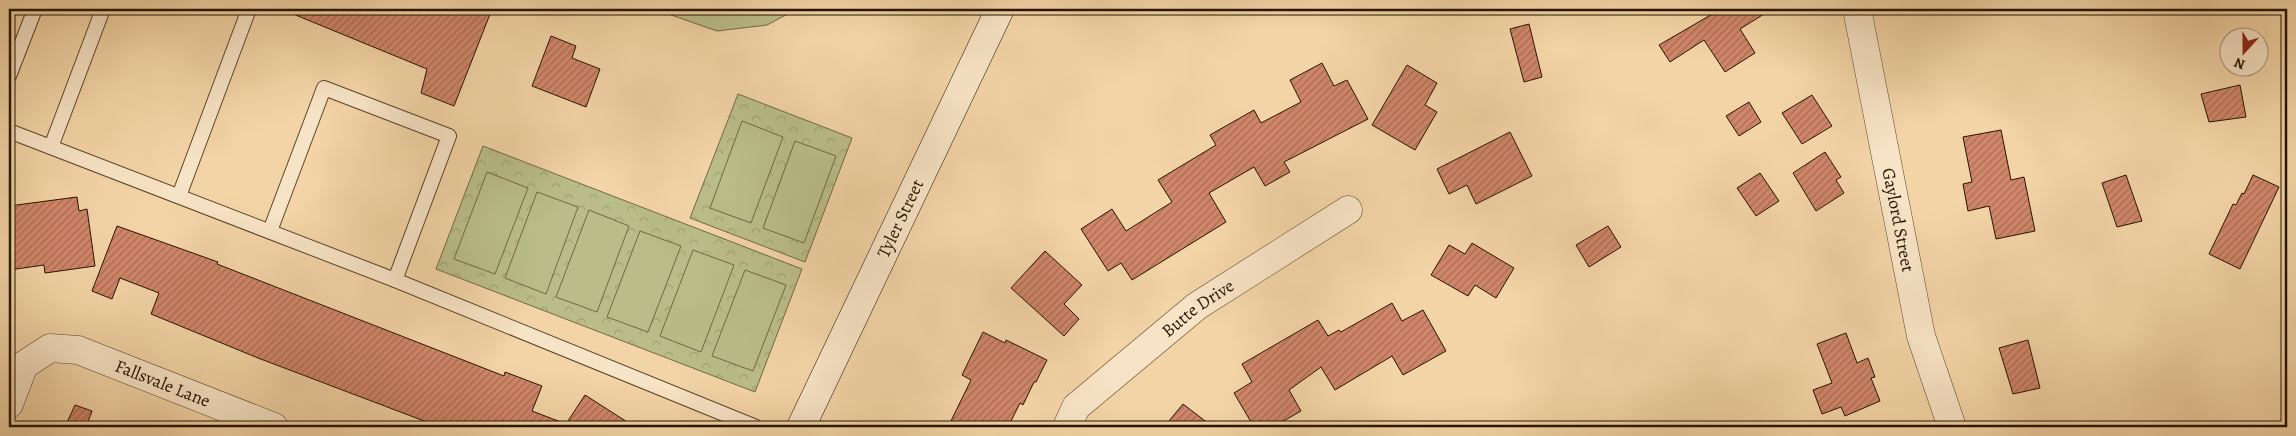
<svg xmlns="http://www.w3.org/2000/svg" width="2296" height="436" viewBox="0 0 2296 436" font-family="Alegreya,serif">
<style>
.park{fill:url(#park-crowns);stroke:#706844}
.pitch{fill:#babd87;stroke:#706844}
.building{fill:url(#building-hatch);stroke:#251400}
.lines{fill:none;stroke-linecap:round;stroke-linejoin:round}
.lane-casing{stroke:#58442a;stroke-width:16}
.street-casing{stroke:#58442a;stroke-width:29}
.secondary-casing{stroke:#251400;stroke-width:29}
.lane{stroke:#f7e3c5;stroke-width:14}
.street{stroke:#f7e3c5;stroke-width:28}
.secondary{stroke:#f7e3c5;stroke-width:28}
.labels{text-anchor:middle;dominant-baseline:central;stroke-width:4.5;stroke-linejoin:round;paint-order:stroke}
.street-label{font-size:18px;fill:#251400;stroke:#f7e3c5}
</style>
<defs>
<pattern id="park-crowns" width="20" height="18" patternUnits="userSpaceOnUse" patternTransform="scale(1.25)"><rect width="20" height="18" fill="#babd87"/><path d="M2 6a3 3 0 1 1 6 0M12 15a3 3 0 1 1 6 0" fill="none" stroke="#a0a273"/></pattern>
<pattern id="building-hatch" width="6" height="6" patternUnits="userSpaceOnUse" patternTransform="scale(1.25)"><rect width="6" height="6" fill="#d0866a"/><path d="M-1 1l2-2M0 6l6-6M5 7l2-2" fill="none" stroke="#a96c55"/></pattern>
</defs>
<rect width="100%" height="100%" fill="#f3d4a6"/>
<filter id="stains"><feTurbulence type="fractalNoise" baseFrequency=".004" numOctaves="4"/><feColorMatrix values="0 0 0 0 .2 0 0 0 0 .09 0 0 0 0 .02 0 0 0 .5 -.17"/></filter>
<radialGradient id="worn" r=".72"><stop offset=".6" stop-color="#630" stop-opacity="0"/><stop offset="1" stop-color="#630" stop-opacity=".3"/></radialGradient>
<g class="park">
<path d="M 738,94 L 852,138 L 805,262 L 690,218 Z"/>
<path d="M 483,146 L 802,269 L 755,392 L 436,269 Z"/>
</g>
<g class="pitch">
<path d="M 654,9 L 797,9 L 767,25 L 717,31 Z"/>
<path d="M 742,121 L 783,137 L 751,223 L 710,208 Z"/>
<path d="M 795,141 L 836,156 L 804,243 L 763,228 Z"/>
<path d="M 487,172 L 528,188 L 495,274 L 454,259 Z"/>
<path d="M 537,192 L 578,207 L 546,294 L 505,278 Z"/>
<path d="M 589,210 L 629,226 L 597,312 L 556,297 Z"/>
<path d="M 640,231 L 681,246 L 648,332 L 607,317 Z"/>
<path d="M 693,250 L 734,265 L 701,352 L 660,336 Z"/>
<path d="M 745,270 L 786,285 L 753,371 L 712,356 Z"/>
</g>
<g class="building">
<path d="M 281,9 L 492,9 L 454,106 L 421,93 L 427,69 Z"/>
<path d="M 1721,9 L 1772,9 L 1740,29 L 1755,53 L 1725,72 L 1704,40 L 1670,62 L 1659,45 Z"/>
<path d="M 1529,24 L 1542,77 L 1524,82 L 1510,29 Z"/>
<path d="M 551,36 L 576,46 L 572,58 L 600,69 L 586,107 L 532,86 Z"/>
<path d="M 1322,63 L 1334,86 L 1347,80 L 1368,119 L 1284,162 L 1290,172 L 1265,186 L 1254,167 L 1209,193 L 1226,222 L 1132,280 L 1121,263 L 1108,271 L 1081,229 L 1112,209 L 1126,231 L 1172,202 L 1158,180 L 1216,145 L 1210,135 L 1254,110 L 1261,123 L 1301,102 L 1290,80 Z"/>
<path d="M 1407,65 L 1437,83 L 1425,105 L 1437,112 L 1415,150 L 1372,125 Z"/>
<path d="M 2240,85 L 2246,117 L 2209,122 L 2201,94 Z"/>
<path d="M 1812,95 L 1832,126 L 1802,144 L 1782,113 Z"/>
<path d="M 1749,102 L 1761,122 L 1739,136 L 1726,116 Z"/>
<path d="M 2001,130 L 2011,180 L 2024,177 L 2035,231 L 1996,239 L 1989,206 L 1968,211 L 1963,184 L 1972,182 L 1963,137 Z"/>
<path d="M 1510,132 L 1532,176 L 1476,204 L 1467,185 L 1449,194 L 1437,169 Z"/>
<path d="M 1825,152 L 1841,177 L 1836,180 L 1844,193 L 1816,211 L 1793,173 Z"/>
<path d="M 1760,173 L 1779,201 L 1756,216 L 1737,188 Z"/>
<path d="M 2126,175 L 2142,221 L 2117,227 L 2102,183 Z"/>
<path d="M 2253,175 L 2279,187 L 2240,269 L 2209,254 L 2233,204 L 2236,205 L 2242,193 L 2244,194 Z"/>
<path d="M 77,197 L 79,211 L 87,209 L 95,266 L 45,273 L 44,265 L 9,270 L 9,206 Z"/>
<path d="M 117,226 L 218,262 L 217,264 L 504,376 L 505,372 L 542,386 L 532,411 L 566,424 L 585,395 L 635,427 L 440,427 L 258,358 L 151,314 L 159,293 L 120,278 L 112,299 L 92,291 Z"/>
<path d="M 1608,226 L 1621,247 L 1589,267 L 1576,245 Z"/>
<path d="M 1472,243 L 1514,268 L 1496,298 L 1475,285 L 1468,296 L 1431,275 L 1449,245 L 1465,254 Z"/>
<path d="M 1045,251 L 1082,285 L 1064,304 L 1079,319 L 1064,336 L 1011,288 Z"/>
<path d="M 1392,303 L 1402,321 L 1423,310 L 1446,351 L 1403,375 L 1392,356 L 1335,390 L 1321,367 L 1289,390 L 1301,411 L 1273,427 L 1254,427 L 1234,393 L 1252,382 L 1242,364 L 1318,320 L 1328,336 L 1339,330 L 1341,332 Z"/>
<path d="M 983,332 L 1005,343 L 1006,340 L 1047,360 L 1036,382 L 1034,382 L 1023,405 L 1020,403 L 1008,427 L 948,427 L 971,380 L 962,375 Z"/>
<path d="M 1846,333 L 1857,363 L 1868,358 L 1875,377 L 1871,378 L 1880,401 L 1845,416 L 1841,407 L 1822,414 L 1813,390 L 1832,383 L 1817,344 Z"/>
<path d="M 2028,340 L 2040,388 L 2013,394 L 1999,348 Z"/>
<path d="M 1183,404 L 1213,427 L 1164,427 Z"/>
<path d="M 75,405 L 92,411 L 86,427 L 65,427 Z"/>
</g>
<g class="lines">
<g class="lane-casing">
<g id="lane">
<path d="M 9,76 L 35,9"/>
<path d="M 9,131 L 395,280 L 756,427"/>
<path d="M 51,147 L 103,9"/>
<path d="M 179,196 L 249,9"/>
<path d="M 270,231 L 324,88 L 449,136 L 395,280"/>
</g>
</g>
<g class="street-casing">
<g id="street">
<path id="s1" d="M 1857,9 L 1921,336 L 1952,427"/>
<path id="s2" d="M 9,404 L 24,365 L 50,348 L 78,350 L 274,427"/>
<path id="s3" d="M 1067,427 L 1076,407 L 1197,306 L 1348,210"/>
</g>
</g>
<g class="secondary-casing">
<g id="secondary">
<path id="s4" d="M 801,427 L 1000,9"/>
</g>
</g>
<use href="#lane" class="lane"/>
<use href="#street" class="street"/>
<use href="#secondary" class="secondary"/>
</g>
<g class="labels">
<g class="street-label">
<text stroke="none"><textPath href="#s4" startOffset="231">Tyler Street</textPath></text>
<text stroke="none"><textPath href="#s1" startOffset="215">Gaylord Street</textPath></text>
<text stroke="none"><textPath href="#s3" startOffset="179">Butte Drive</textPath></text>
<text stroke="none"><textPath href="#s2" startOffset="192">Fallsvale Lane</textPath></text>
</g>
</g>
<rect width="2296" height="436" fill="none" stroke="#f3d4a6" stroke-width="30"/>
<rect x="10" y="10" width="2276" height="416" fill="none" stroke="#251400" stroke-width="2.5"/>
<rect x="15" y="15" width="2266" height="406" fill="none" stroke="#251400"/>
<g transform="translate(2244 52) rotate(201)"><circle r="24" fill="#f7e3c5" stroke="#a39076"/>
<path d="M0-4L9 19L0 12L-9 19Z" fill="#8f2418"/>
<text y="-8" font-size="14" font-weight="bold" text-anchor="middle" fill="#251400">N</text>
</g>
<rect width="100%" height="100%" filter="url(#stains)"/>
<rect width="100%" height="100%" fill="url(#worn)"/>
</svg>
